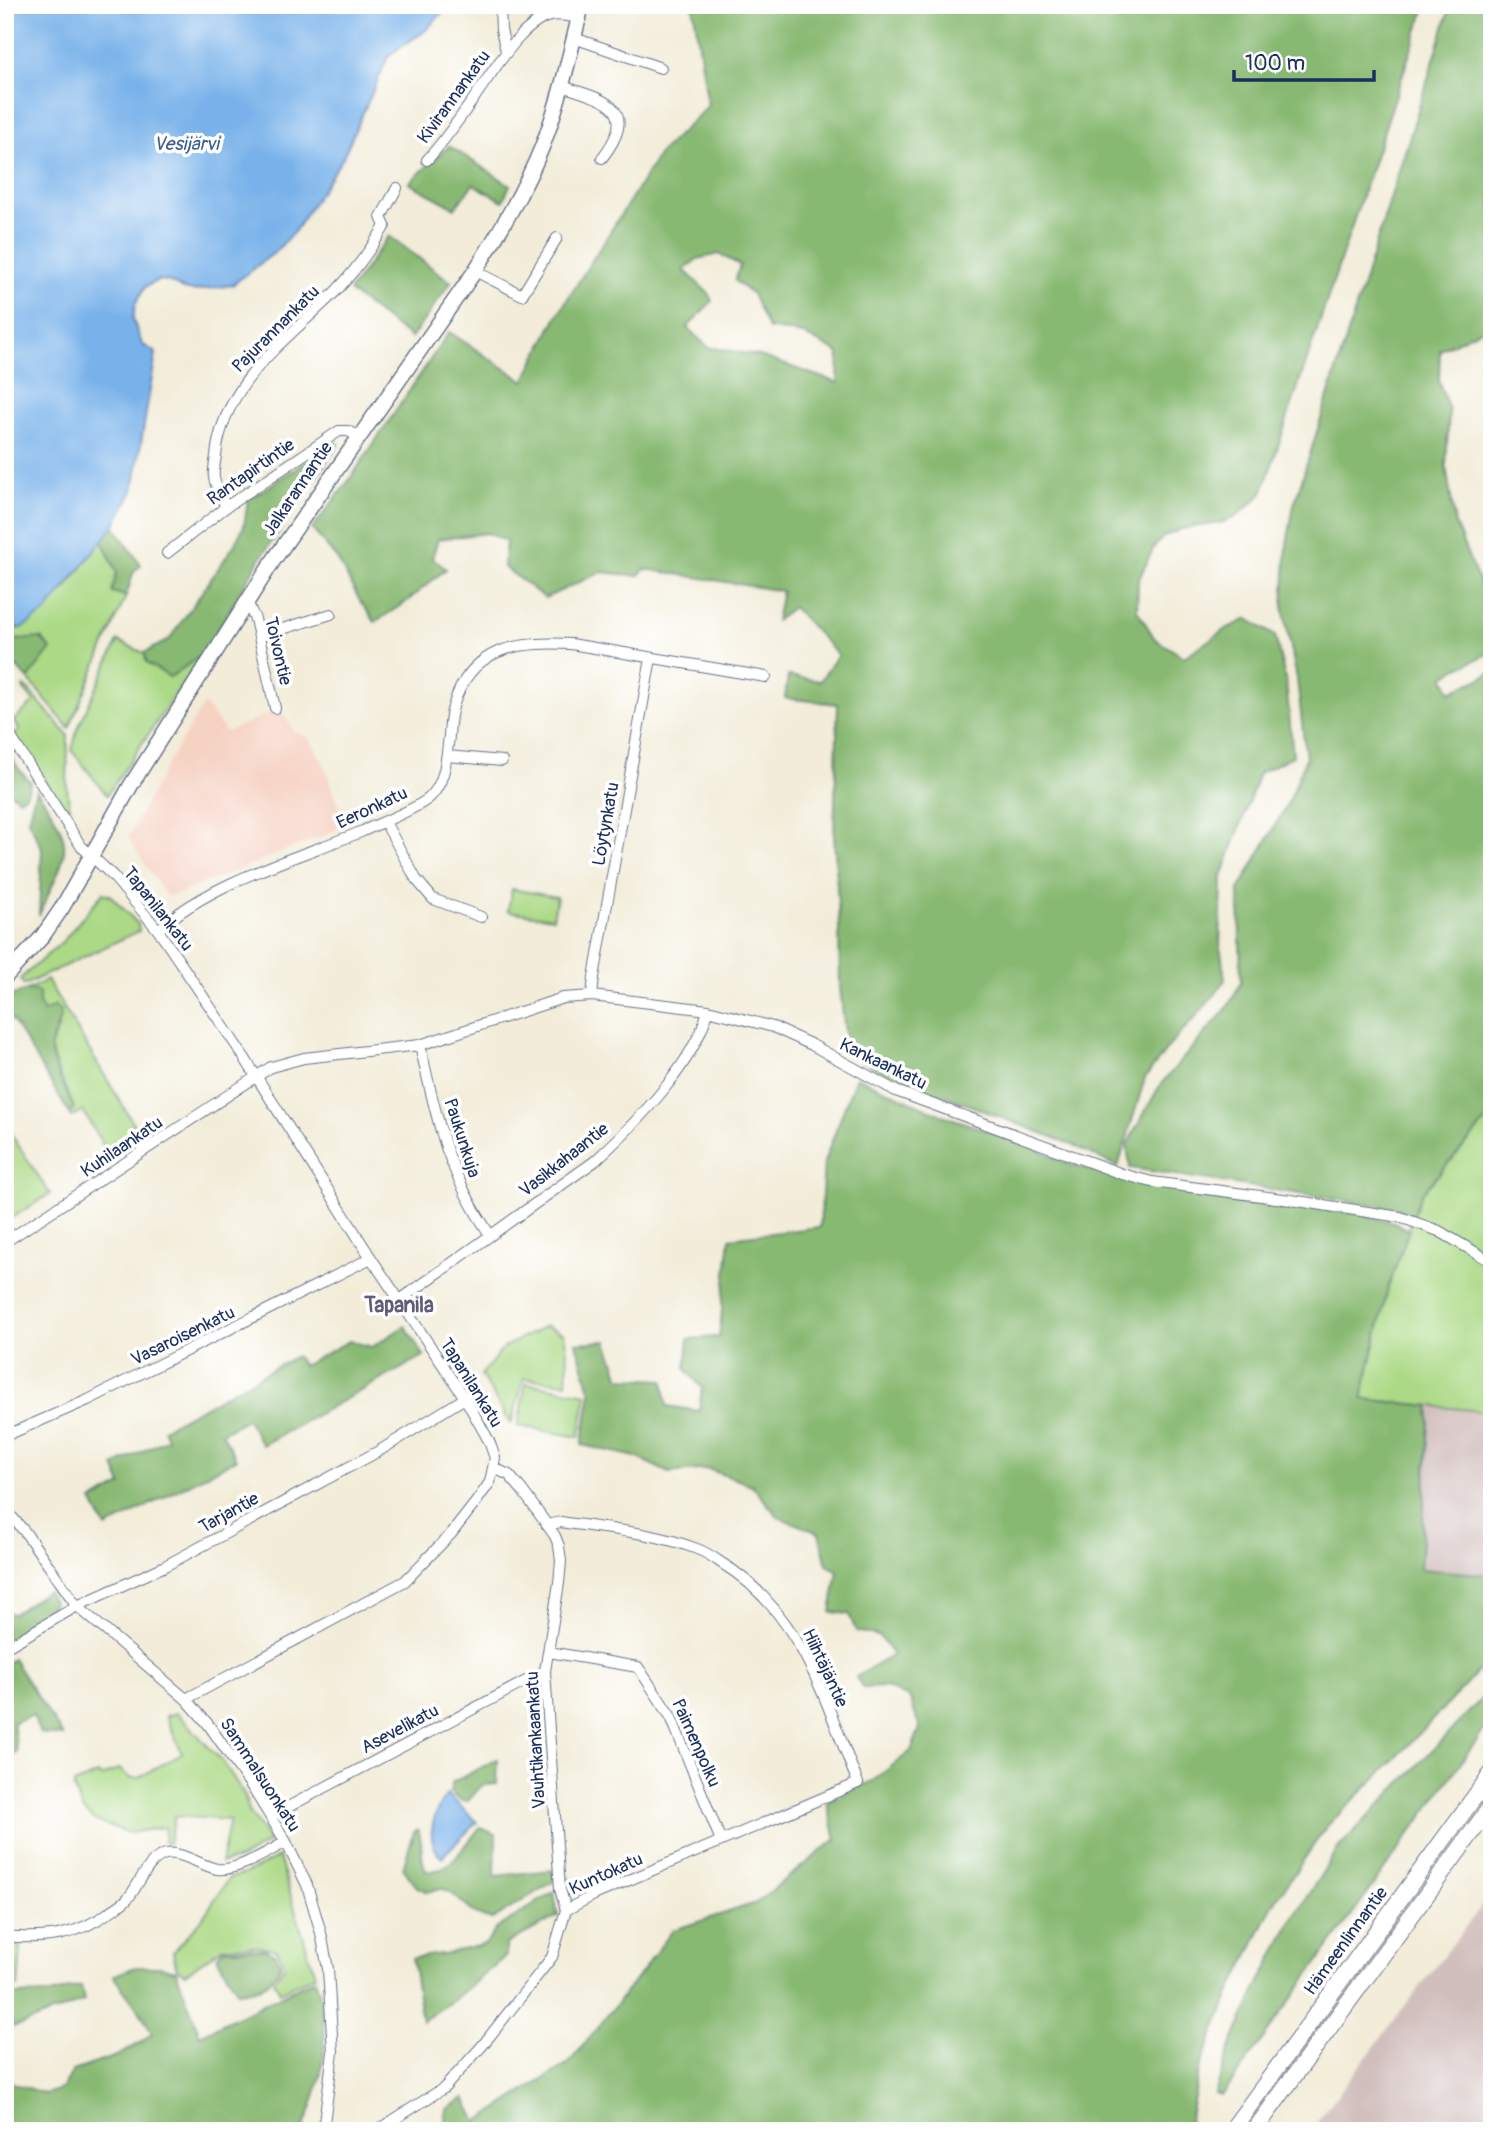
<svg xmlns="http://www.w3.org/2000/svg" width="1497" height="2136" viewBox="0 0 1497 2136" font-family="Pangolin,sans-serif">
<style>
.built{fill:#f6d2c3}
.industrial{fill:#d1bfbd}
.green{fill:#abd985;stroke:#638472;stroke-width:2}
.forest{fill:#88b972;stroke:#527468;stroke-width:2;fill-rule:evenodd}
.water{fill:#79b2ea;stroke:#4a70a4;stroke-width:2}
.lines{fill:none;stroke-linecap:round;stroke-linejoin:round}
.minor-casing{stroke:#667189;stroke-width:12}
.secondary-casing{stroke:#667189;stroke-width:17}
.primary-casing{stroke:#667189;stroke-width:18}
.minor{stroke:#fff;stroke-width:10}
.secondary{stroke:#fff;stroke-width:14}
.primary{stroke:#fff;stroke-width:16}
.labels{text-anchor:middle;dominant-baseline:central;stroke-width:7;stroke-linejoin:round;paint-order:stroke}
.street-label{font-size:18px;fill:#1b2f5e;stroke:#fff}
.water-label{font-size:19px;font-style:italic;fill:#3c5d8f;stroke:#fff}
.quarter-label{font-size:21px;font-weight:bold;fill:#615c78;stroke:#fff}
</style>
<rect width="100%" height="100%" fill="#fff"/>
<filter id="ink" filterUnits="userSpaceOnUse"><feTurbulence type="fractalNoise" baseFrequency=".0143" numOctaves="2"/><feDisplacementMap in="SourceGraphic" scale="14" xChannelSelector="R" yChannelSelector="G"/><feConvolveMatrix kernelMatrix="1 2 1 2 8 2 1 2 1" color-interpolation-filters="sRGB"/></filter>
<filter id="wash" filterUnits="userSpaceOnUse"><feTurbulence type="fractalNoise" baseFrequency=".00686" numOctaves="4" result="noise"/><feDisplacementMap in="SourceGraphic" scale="28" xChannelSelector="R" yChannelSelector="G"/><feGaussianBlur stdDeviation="1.57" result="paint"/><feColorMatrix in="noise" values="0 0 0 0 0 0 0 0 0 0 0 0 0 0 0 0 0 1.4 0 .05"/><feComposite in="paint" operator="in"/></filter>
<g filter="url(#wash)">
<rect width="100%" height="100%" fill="#f2ecd8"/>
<path class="built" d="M 204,704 L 226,732 L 280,709 L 294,731 L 306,736 L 313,744 L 325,766 L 342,816 L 335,831 L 197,886 L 180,894 L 166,896 L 128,838 L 167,764 Z"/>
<g class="industrial">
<path d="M 1430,1406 L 1492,1412 L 1492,1575 L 1420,1569 Z"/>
<path d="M 1492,1892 L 1492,2131 L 1310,2131 L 1484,1903 Z"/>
</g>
<g class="green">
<path d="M 102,541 L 117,572 L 113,592 L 126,596 L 69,728 L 28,679 L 50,648 L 41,639 L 16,640 L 5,634 L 5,629 L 22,628 L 67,587 Z"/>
<path d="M 118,641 L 144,653 L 147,663 L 170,677 L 203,654 L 107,795 L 72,751 L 77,730 Z"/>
<path d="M 25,686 L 68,735 L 67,788 L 71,816 L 69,817 L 14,735 L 20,729 L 13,721 L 34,702 L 23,688 Z"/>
<path d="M 512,889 L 557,897 L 553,918 L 508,911 Z"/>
<path d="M 103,893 L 110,895 L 138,924 L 139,931 L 24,985 L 20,979 L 63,941 Z"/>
<path d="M 47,980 L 144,1141 L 107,1152 L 83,1111 L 71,1117 L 69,1113 L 74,1108 L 56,1067 L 50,1047 L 59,1026 L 44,1012 L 27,990 Z"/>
<path d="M 1492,1114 L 1492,1412 L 1362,1399 L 1388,1288 L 1421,1194 Z"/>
<path d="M 5,1125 L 50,1194 L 5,1222 Z"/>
<path d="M 546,1326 L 564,1334 L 568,1361 L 566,1383 L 524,1378 L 511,1424 L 481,1375 L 504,1347 Z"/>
<path d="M 526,1383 L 587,1394 L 579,1437 L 518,1426 Z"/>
<path d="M 177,1713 L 223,1762 L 245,1796 L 249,1812 L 270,1842 L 240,1859 L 221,1863 L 230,1820 L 175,1816 L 169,1843 L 164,1842 L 165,1827 L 129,1833 L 93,1820 L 83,1810 L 74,1789 L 74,1784 L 98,1774 L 101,1777 L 119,1769 L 130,1778 L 138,1778 L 182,1753 L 166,1716 Z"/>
<path d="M 279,1857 L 315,1975 L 280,1992 L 274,1981 L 285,1966 L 277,1950 L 260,1946 L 223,1947 L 185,1974 L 177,1969 L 173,1952 L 200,1922 L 229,1878 L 247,1873 Z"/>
<path d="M 5,1941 L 21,1947 L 18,1987 L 5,1985 Z"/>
</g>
<g class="forest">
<path d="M 693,5 L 1426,5 L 1262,494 L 1236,517 L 1223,522 L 1181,529 L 1163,537 L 1154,547 L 1138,581 L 1137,610 L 1155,639 L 1184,657 L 1228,628 L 1248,619 L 1275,636 L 1286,682 L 1293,756 L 1259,773 L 1222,877 L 1220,944 L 1225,980 L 1215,995 L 1170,1045 L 1145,1078 L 1118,1167 L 1073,1145 L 946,1096 L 894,1080 L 847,1052 L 840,987 L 839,923 L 834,835 L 838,704 L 785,698 L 788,676 L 820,681 L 838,655 L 793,607 L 776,621 L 782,591 L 645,569 L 638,576 L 601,572 L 545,598 L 504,567 L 506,541 L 487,533 L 438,539 L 432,558 L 446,569 L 406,602 L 375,622 L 360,601 L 338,560 L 312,529 L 350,479 L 449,332 L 524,381 L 557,316 L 660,153 L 708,106 ZM 719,254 L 740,265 L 735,281 L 752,294 L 768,328 L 803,334 L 839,353 L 838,383 L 760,356 L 708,347 L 687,328 L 712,301 L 708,293 L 684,270 L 697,259 Z"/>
<path d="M 1451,5 L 1492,5 L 1492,324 L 1440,350 L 1439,381 L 1449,411 L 1446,466 L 1455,524 L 1492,614 L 1492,652 L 1456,669 L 1444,678 L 1451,692 C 1464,684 1480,682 1492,671 L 1492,1114 L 1421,1194 L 1413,1217 L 1400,1210 L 1359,1203 L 1130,1168 L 1127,1145 L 1160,1085 L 1228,1007 L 1241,982 L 1239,890 L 1289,801 L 1306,758 L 1297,679 L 1283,606 L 1287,544 L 1294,505 Z"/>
<path d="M 449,146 L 510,185 L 503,201 L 473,184 L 455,208 L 409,183 Z"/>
<path d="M 389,236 L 451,282 L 411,338 L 349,291 Z"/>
<path d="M 335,442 L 339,444 L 260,559 L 203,654 L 170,677 L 147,663 L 144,653 L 169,640 L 235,544 L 244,526 L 248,500 Z"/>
<path d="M 114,526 L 141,565 L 134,571 L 126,596 L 112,592 L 117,572 L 102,541 Z"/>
<path d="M 5,634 L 16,640 L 41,638 L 51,649 L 28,679 L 16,666 L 5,679 Z"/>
<path d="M 5,741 C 11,758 17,770 31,782 L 26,795 L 19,799 L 5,789 Z"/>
<path d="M 36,789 C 80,850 66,852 39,915 L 42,848 L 28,820 Z"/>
<path d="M 27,990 L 39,992 L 39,1003 L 44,1012 L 55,1006 L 61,1013 C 59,1024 53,1034 51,1045 C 48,1059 68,1094 74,1108 L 69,1113 L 12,1019 L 5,1023 C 5,999 4,997 27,990 Z"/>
<path d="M 856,1077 L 939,1114 L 1026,1144 L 1067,1163 L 1116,1177 L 1357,1214 L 1394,1222 L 1409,1230 L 1388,1288 L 1362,1399 L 1430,1406 L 1420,1569 L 1492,1575 L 1492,1657 L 1395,1759 L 1326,1827 L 1272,1906 L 1232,1989 L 1200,2066 L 1189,2122 L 1182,2131 L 443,2131 L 447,2109 L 465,2098 L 477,2122 L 570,2062 L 627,1991 L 673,1930 L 756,1903 L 836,1839 L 827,1802 L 873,1781 L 911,1751 L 920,1728 L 909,1697 L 886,1687 L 863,1688 L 856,1677 L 893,1655 L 879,1636 L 856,1631 L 849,1614 L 831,1612 L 838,1571 L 827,1565 L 819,1533 L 778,1517 L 752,1485 L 708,1469 L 669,1473 L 636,1457 L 582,1445 L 591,1393 L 576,1343 L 607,1341 L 620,1378 L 663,1380 L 667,1406 L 699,1411 L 702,1388 L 686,1369 L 689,1339 L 719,1337 L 730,1238 L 820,1227 L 824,1162 Z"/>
<path d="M 405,1326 L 424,1356 L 262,1445 L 247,1419 L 222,1433 L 236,1459 L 106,1528 L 92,1501 L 122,1485 L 114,1466 L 167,1439 L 163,1429 L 296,1356 L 303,1366 L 349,1341 L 372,1347 Z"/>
<path d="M 47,1591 L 54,1603 L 25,1632 L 5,1644 L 5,1612 L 13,1614 Z"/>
<path d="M 13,1659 L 63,1736 L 40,1733 L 33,1715 L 13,1722 L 17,1752 L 5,1762 L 5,1663 Z"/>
<path d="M 1492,1688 L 1492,1719 L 1222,2096 L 1215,2094 L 1231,2045 L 1257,1988 L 1292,1920 L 1339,1847 Z"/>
<path d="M 498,1759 L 497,1784 L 482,1785 L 468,1801 L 459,1800 L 450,1792 L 453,1782 Z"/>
<path d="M 480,1828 L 496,1834 L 495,1876 L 553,1870 L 554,1881 L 493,1919 C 470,1919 462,1895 441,1888 L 428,1892 L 417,1887 L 403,1868 L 414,1832 L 418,1829 C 424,1844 419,1857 426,1871 C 450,1874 465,1844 480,1828 Z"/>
<path d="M 554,1892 L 558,1916 L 506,1944 L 506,1956 L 452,2001 L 422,2021 L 412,1958 L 449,1953 L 486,1944 L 496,1929 Z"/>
<path d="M 223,1949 L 264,1949 L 275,1954 L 281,1966 C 270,1985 259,1990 238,1992 L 217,1957 Z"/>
<path d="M 135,1967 L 160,1967 L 176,1971 L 200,2035 L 315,1979 C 333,2029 324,2083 302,2131 L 5,2131 L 5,2073 L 12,2083 L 45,2094 L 61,2089 L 73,2071 L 119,2055 L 141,2043 L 152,2033 L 140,2012 L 113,1976 Z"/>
<path d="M 81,1986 L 84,2001 L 21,2025 L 5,2028 L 5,1995 L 51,1994 Z"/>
</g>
<g class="water">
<path d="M 5,5 L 450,5 L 425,31 L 389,55 L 343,157 L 295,231 L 274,253 L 232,285 L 194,291 L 183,289 L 168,281 L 158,280 L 145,287 L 135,305 L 133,320 L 142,344 L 156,353 L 133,491 L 114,526 L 45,613 L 22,628 L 5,629 Z"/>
<path d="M 447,1794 L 477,1822 L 442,1857 C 423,1841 434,1811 447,1794 Z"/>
</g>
</g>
<g filter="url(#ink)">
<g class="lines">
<g class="minor-casing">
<g id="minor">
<path d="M 500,5 L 501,30 L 506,51"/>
<path d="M 574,38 L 661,68"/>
<path d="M 562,86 C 606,100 641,108 602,158"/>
<path d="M 427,160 C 454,130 476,94 500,61 C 512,45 524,29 542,19 C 553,13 566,15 578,18"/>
<path d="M 475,271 L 522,295 L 557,238"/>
<path d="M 226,507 C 222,498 215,487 214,477 C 213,471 215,463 216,456 C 223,382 288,339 336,291 C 355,271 371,249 385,226 L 381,217 L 397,188"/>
<path d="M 167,553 L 226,507 L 339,431 L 348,431 L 358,436"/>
<path d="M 247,602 L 255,619 L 275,708"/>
<path d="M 260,636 L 331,614"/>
<path d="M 5,728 L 81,846 L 113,876 L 158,930 L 244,1057 L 371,1258 L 465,1398 L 489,1441 L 495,1458 L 490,1482 L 476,1502 L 451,1534 L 405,1581 L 186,1699"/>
<path d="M 447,756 L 502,761"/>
<path d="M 385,822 L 416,879 L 433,899 L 481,917"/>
<path d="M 158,930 C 210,882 297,858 363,831 C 380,823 415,810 429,798 C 444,785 446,762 448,744 C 450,732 449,719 453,707 C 470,647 517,641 571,644 L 766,677"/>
<path d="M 592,996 L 594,977 L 651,658"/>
<path d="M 420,1045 C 437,1120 446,1170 490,1235"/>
<path d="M 5,1242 L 271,1067 L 304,1058 L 420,1045 L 563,998 L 592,996 L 708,1010 L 773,1027 L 812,1045 L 896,1091 L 1122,1174 L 1152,1182 L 1291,1200 L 1400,1217 L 1439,1231 L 1492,1262"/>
<path d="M 400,1300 L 595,1161 C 636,1123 695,1064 708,1010"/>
<path d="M 5,1436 L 88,1400 L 371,1258"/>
<path d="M 494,1468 L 509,1475 L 522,1490 L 555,1536 L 559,1546 L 561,1561 L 559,1583 L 545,1671 L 560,1889 L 566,1910"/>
<path d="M 5,1509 L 25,1532 L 77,1606 L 186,1699 L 208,1724 L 252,1787 L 286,1842 L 307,1885 L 321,1933 L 328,1969 L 333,2052 L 323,2131"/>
<path d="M 5,1648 L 77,1606 L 163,1567 L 379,1451 L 465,1398"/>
<path d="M 549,1652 L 638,1667 L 671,1717 L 721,1841"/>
<path d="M 271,1816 L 545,1671"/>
<path d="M 5,1936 C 47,1940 77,1936 111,1911 C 117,1907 124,1903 128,1898 C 139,1886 148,1858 166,1854 C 182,1851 201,1866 217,1869 C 236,1872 269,1851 286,1842"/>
<path d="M 376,2131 L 444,2088 L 482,2046 L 552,1957 L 566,1910 L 594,1895 L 858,1783 C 824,1700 802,1611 720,1562 C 713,1557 705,1552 697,1549 C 654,1532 606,1529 561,1522 L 547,1525"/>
</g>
</g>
<g class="secondary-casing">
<path id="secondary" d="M 5,977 L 42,937 L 62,908 L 131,785 L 273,561 L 475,271 C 500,231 524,191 542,147 C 560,101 570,53 582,5"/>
</g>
<g class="primary-casing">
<g id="primary">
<path d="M 1231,2131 L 1492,1773"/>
<path d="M 1254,2131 L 1492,1805"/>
</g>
</g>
<use href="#minor" class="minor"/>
<use href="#secondary" class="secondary"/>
<use href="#primary" class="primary"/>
</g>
</g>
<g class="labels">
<g class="street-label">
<text transform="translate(454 97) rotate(-54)">Kivirannankatu</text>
<text transform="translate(276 329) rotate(-45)">Pajurannankatu</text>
<text transform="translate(251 472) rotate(-35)">Rantapirtintie</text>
<text transform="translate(298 489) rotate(-56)">Jalkarannantie</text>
<text transform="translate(278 651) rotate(77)">Toivontie</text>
<text transform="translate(372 808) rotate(-25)">Eeronkatu</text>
<text transform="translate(606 824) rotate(-80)">Löytynkatu</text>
<text transform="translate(158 909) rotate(52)">Tapanilankatu</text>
<text transform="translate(883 1064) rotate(26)">Kankaankatu</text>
<text transform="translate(462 1138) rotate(72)">Paukunkuja</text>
<text transform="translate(122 1147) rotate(-34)">Kuhilaankatu</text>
<text transform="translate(564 1160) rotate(-38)">Vasikkahaantie</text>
<text transform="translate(183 1336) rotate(-26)">Vasaroisenkatu</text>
<text transform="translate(471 1383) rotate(58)">Tapanilankatu</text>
<text transform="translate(229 1513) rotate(-29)">Tarjantie</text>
<text transform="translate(825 1668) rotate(65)">Hiihtäjäntie</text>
<text transform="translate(400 1729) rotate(-28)">Asevelikatu</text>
<text transform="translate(536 1740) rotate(-93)">Vauhtikankaankatu</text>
<text transform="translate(696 1743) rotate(66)">Paimenpolku</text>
<text transform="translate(260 1775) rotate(57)">Sammalsuonkatu</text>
<text transform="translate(606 1874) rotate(-24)">Kuntokatu</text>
<text transform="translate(1346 1941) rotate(-54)">Hämeenlinnantie</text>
</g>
<g class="water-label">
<text x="186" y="144">Vesijärvi</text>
</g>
<g class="quarter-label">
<text x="399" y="1305">Tapanila</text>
</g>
</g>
<rect width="1497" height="2136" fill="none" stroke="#fff" stroke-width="28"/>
<path d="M1234 70v10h140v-10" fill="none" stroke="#1b2f5e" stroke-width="3.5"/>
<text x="1245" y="70" font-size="21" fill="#1b2f5e" stroke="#ffffff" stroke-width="5" paint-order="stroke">100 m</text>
</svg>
